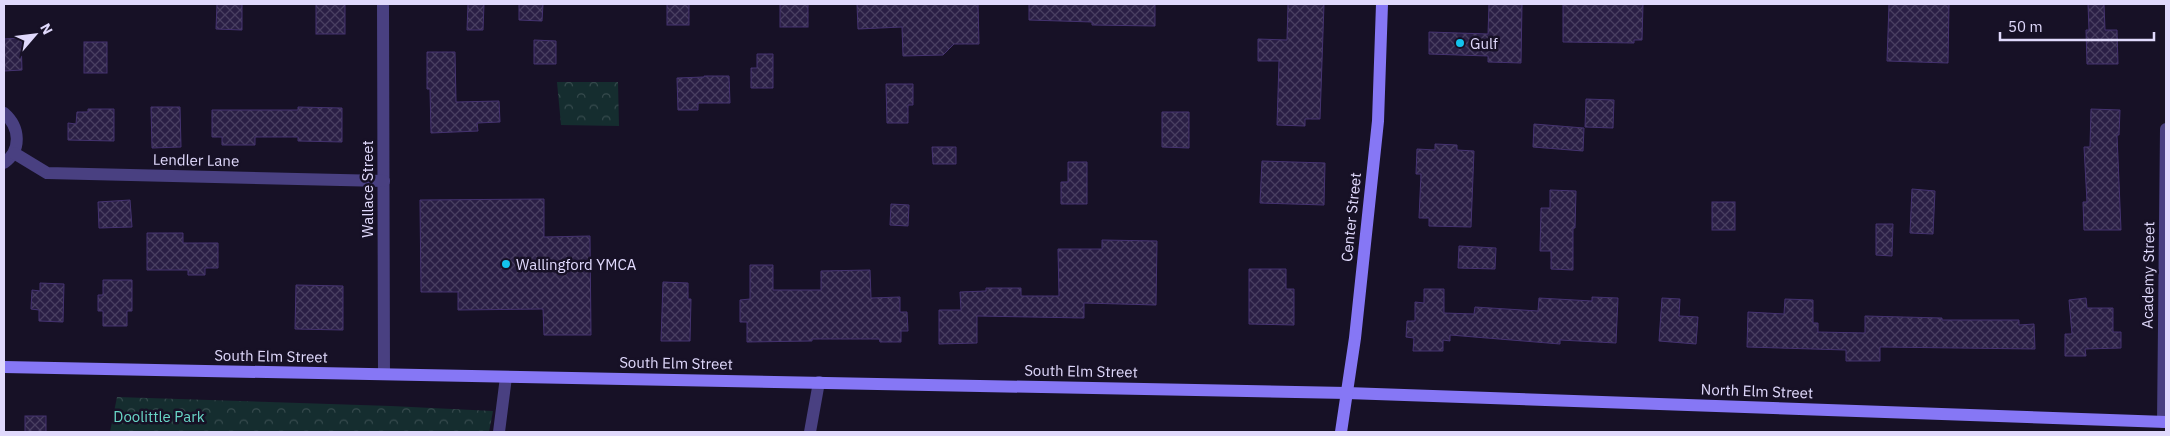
<svg xmlns="http://www.w3.org/2000/svg" width="2170" height="436" viewBox="0 0 2170 436" font-family="'IBM Plex Sans',sans-serif">
<style>
.forest{fill:url(#forest-crowns)}
.building{fill:url(#building-cross-hatch);stroke:#44326f}
.lines{fill:none;stroke-linecap:round;stroke-linejoin:round}
.street{stroke:#494081;stroke-width:12}
.secondary{stroke:#8677f5;stroke-width:12}
.poi-dot{fill:#13c3ed;stroke:#171126;stroke-width:2}
.labels{text-anchor:middle;dominant-baseline:central;stroke-width:5;stroke-linejoin:round;paint-order:stroke}
.poi-label{font-size:15px;fill:#e0d9fc;stroke:#171126;text-anchor:start}
.street-label{font-size:15px;fill:#e0d9fc;stroke:#171126}
.park-label{font-size:15px;fill:#69d7c7;stroke:#171126}
</style>
<defs>
<pattern id="forest-crowns" width="20" height="18" patternUnits="userSpaceOnUse" patternTransform="scale(1.25)"><rect width="20" height="18" fill="#152d2f"/><path d="M2 6a3 3 0 1 1 6 0M12 15a3 3 0 1 1 6 0" fill="none" stroke="#374b4e"/></pattern>
<pattern id="building-cross-hatch" width="8" height="8" patternUnits="userSpaceOnUse" patternTransform="scale(1.25)"><rect width="8" height="8" fill="#2a1f45"/><path d="M0 0l8 8M0 8l8-8" fill="none" stroke="#493f61"/></pattern>
</defs>
<rect width="100%" height="100%" fill="#171126"/>
<g class="forest">
<path d="M 557,82 L 618,82 L 619,126 L 561,125 Z"/>
<path d="M 117,397 L 391,406 L 493,411 L 489,432 L 110,432 Z"/>
</g>
<g class="building">
<path d="M 217,4 L 242,4 L 242,30 L 216,29 Z"/>
<rect x="316" y="4" width="29" height="30"/>
<path d="M 468,4 L 484,4 L 483,30 L 467,30 Z"/>
<path d="M 519,4 L 543,4 L 542,21 L 519,20 Z"/>
<rect x="667" y="4" width="22" height="21"/>
<rect x="780" y="4" width="28" height="23"/>
<path d="M 857,4 L 978,4 L 979,44 L 954,44 L 943,55 L 903,56 L 902,27 L 858,29 Z"/>
<path d="M 1029,4 L 1155,4 L 1155,26 L 1092,25 L 1092,22 L 1029,20 Z"/>
<path d="M 1288,4 L 1324,4 L 1320,119 L 1305,119 L 1305,126 L 1277,125 L 1279,61 L 1258,61 L 1258,39 L 1287,40 Z"/>
<path d="M 1489,4 L 1522,4 L 1521,63 L 1488,62 L 1488,56 L 1429,54 L 1429,32 L 1488,34 Z"/>
<path d="M 1563,4 L 1643,4 L 1642,40 L 1634,40 L 1634,43 L 1563,42 Z"/>
<path d="M 1889,4 L 1949,4 L 1948,63 L 1887,61 Z"/>
<path d="M 2088,4 L 2104,4 L 2105,30 L 2117,30 L 2118,64 L 2087,64 L 2086,30 L 2089,30 Z"/>
<path d="M 21,38 L 22,70 L 4,71 L 4,39 Z"/>
<path d="M 534,40 L 556,41 L 556,64 L 534,64 Z"/>
<rect x="84" y="42" width="23" height="31"/>
<path d="M 427,52 L 455,52 L 456,102 L 499,101 L 500,122 L 477,123 L 478,131 L 431,133 L 430,89 L 427,89 Z"/>
<path d="M 757,54 L 773,54 L 773,88 L 751,88 L 751,68 L 757,68 Z"/>
<path d="M 704,76 L 729,76 L 730,103 L 698,103 L 698,110 L 678,110 L 677,78 L 704,77 Z"/>
<path d="M 886,84 L 913,84 L 913,105 L 908,105 L 908,123 L 887,123 Z"/>
<path d="M 1586,99 L 1614,100 L 1613,128 L 1585,127 Z"/>
<path d="M 151,107 L 180,107 L 181,147 L 152,148 Z"/>
<path d="M 298,107 L 342,108 L 342,142 L 298,141 L 298,137 L 255,137 L 255,145 L 222,145 L 222,137 L 212,137 L 212,110 L 298,110 Z"/>
<path d="M 88,109 L 114,109 L 114,141 L 68,140 L 68,123 L 76,124 L 77,112 L 88,112 Z"/>
<path d="M 2091,109 L 2120,110 L 2119,135 L 2117,135 L 2121,230 L 2084,230 L 2083,202 L 2087,202 L 2084,147 L 2090,147 Z"/>
<path d="M 1162,112 L 1189,112 L 1189,148 L 1162,147 Z"/>
<path d="M 1534,124 L 1584,128 L 1583,151 L 1533,147 Z"/>
<path d="M 1435,144 L 1457,145 L 1457,150 L 1474,151 L 1471,227 L 1429,226 L 1429,218 L 1419,218 L 1421,174 L 1416,174 L 1417,149 L 1435,150 Z"/>
<path d="M 932,147 L 956,147 L 956,164 L 933,164 Z"/>
<path d="M 1262,161 L 1325,163 L 1324,205 L 1260,203 Z"/>
<path d="M 1068,162 L 1087,162 L 1087,204 L 1061,204 L 1061,182 L 1068,182 Z"/>
<path d="M 1912,189 L 1935,191 L 1933,234 L 1910,233 Z"/>
<path d="M 1550,190 L 1576,191 L 1575,228 L 1573,228 L 1573,270 L 1551,269 L 1551,251 L 1540,251 L 1541,208 L 1550,208 Z"/>
<path d="M 544,199 L 544,237 L 590,236 L 591,335 L 544,335 L 543,309 L 458,310 L 458,292 L 421,292 L 420,200 Z"/>
<path d="M 130,200 L 132,227 L 99,228 L 98,202 Z"/>
<rect x="1712" y="202" width="23" height="28"/>
<path d="M 891,204 L 909,205 L 908,226 L 890,225 Z"/>
<path d="M 1876,224 L 1893,224 L 1892,256 L 1876,255 Z"/>
<path d="M 147,233 L 183,233 L 183,243 L 218,243 L 218,268 L 205,268 L 205,275 L 188,275 L 188,270 L 147,270 Z"/>
<path d="M 1102,240 L 1157,241 L 1156,305 L 1084,303 L 1084,318 L 977,316 L 977,343 L 939,344 L 939,310 L 961,310 L 960,292 L 986,291 L 986,288 L 1021,288 L 1021,296 L 1059,296 L 1058,249 L 1102,249 Z"/>
<path d="M 1459,246 L 1496,248 L 1495,269 L 1458,268 Z"/>
<path d="M 750,265 L 773,265 L 773,290 L 821,290 L 821,271 L 870,270 L 871,298 L 900,297 L 900,312 L 907,312 L 908,331 L 901,331 L 901,342 L 880,342 L 879,339 L 812,339 L 812,341 L 747,342 L 747,322 L 740,322 L 740,300 L 750,299 Z"/>
<path d="M 1249,269 L 1286,269 L 1286,289 L 1294,289 L 1294,325 L 1249,324 Z"/>
<path d="M 103,280 L 132,280 L 132,311 L 127,311 L 127,326 L 103,326 L 103,311 L 98,311 L 98,295 L 103,295 Z"/>
<path d="M 663,282 L 688,283 L 688,299 L 691,299 L 690,341 L 661,341 Z"/>
<path d="M 40,283 L 64,284 L 63,322 L 39,321 L 39,310 L 31,309 L 32,290 L 40,291 Z"/>
<path d="M 296,285 L 343,286 L 343,330 L 295,329 Z"/>
<path d="M 1424,289 L 1444,289 L 1444,313 L 1474,314 L 1475,307 L 1538,311 L 1539,298 L 1592,301 L 1592,297 L 1618,298 L 1616,343 L 1560,340 L 1560,344 L 1450,335 L 1450,341 L 1443,340 L 1443,351 L 1413,351 L 1414,338 L 1406,337 L 1407,321 L 1415,321 L 1415,302 L 1424,303 Z"/>
<path d="M 1662,298 L 1680,299 L 1679,316 L 1698,317 L 1696,344 L 1659,341 Z"/>
<path d="M 2086,298 L 2087,308 L 2113,308 L 2113,332 L 2121,332 L 2121,348 L 2085,349 L 2086,356 L 2065,356 L 2065,334 L 2072,334 L 2069,300 Z"/>
<path d="M 1785,299 L 1813,300 L 1813,323 L 1818,323 L 1818,332 L 1865,333 L 1865,316 L 1942,318 L 1942,320 L 2019,320 L 2019,325 L 2034,324 L 2035,349 L 1880,347 L 1880,361 L 1846,361 L 1846,350 L 1747,347 L 1748,312 L 1784,314 Z"/>
<rect x="25" y="416" width="21" height="16"/>
</g>
<g class="lines">
<g class="street">
<path d="M 383,4 L 384,374"/>
<path d="M 4,113 C 20,127 22,150 4,163"/>
<path d="M 14,153 L 47,173 L 384,181"/>
<path d="M 2163,422 L 2166,129"/>
<path d="M 499,432 L 506,377"/>
<path d="M 810,432 L 819,382"/>
</g>
<g class="secondary">
<path d="M 4,367 L 1347,393 L 2166,422"/>
<path d="M 1341,432 L 1355,338 L 1378,121 L 1382,4"/>
</g>
</g>
<g class="poi-dot">
<circle cx="1460" cy="43" r="5"/>
<circle cx="506" cy="264" r="5"/>
</g>
<g class="labels">
<g class="poi-label">
<text x="1470" y="43">Gulf</text>
<text x="516" y="264">Wallingford YMCA</text>
</g>
<g class="street-label">
<text transform="translate(196 160) rotate(1)">Lendler Lane</text>
<text transform="translate(367 189) rotate(-90)">Wallace Street</text>
<text transform="translate(1351 217) rotate(-84)">Center Street</text>
<text transform="translate(2148 275) rotate(-89)">Academy Street</text>
<text transform="translate(271 356) rotate(1)">South Elm Street</text>
<text transform="translate(676 363) rotate(1)">South Elm Street</text>
<text transform="translate(1081 371) rotate(1)">South Elm Street</text>
<text transform="translate(1757 391) rotate(2)">North Elm Street</text>
</g>
<g class="park-label">
<text x="159" y="416">Doolittle Park</text>
</g>
</g>
<rect width="2170" height="436" fill="none" stroke="#e0d9fc" stroke-width="10"/>
<g transform="translate(35 35) rotate(62)" stroke="#171126" stroke-width="4" paint-order="stroke">
<path d="M0-4L9 19L0 12L-9 19Z" fill="#e0d9fc"/>
<text y="-8" font-size="14" font-weight="bold" text-anchor="middle" fill="#e0d9fc">N</text>
</g>
<path d="M2000 32v8h154v-8" fill="none" stroke="#e0d9fc" stroke-width="2.5"/>
<text x="2008" y="32" font-size="15" fill="#e0d9fc" stroke="#171126" stroke-width="4" paint-order="stroke">50 m</text>
</svg>
